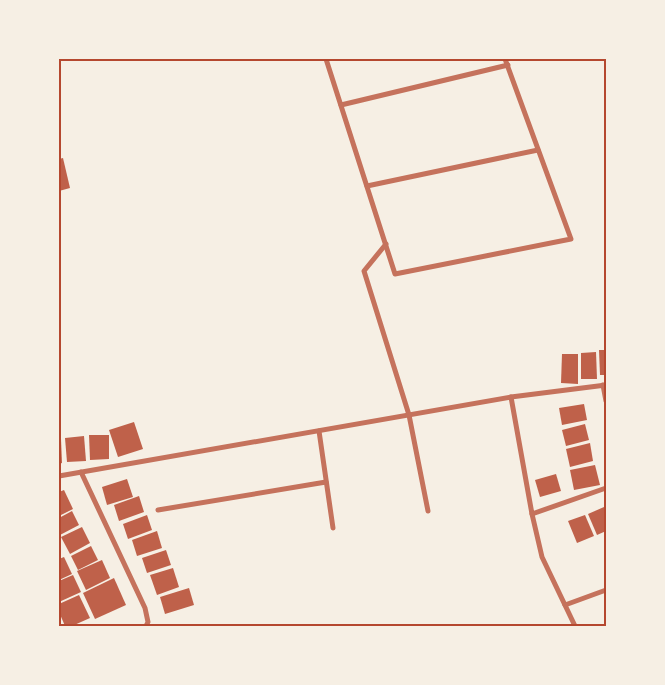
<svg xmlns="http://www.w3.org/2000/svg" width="665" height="685" viewBox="0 0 665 685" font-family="Rubik,sans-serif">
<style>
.building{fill:#bf614a}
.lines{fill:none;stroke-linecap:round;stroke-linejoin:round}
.minor{stroke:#c5725c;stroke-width:5}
.neatline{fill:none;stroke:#b5482f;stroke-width:2}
</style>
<rect width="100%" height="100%" fill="#f6efe4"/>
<g class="building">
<path d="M 63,158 L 70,188 L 59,191 L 59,159 Z"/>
<path d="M 599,350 L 606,350 L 606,375 L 600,375 Z"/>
<path d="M 596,352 L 597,379 L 581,379 L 581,353 Z"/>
<path d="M 562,354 L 578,354 L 578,384 L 561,383 Z"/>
<path d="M 584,404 L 587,420 L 562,425 L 559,408 Z"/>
<path d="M 134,422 L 143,449 L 118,457 L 109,430 Z"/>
<path d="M 585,424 L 589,440 L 566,446 L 562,430 Z"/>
<path d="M 89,435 L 109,435 L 109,459 L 90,460 Z"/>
<path d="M 84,436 L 86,461 L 67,462 L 65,438 Z"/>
<path d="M 59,439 L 61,439 L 62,463 L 59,464 Z"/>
<path d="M 590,443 L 593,461 L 570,467 L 566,449 Z"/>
<path d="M 595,465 L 600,485 L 574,490 L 570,470 Z"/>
<path d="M 556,474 L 561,491 L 540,497 L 535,480 Z"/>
<path d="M 127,479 L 133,497 L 107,505 L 102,487 Z"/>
<path d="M 64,490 L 73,509 L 59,516 L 59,492 Z"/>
<path d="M 139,496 L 144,512 L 119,521 L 114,505 Z"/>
<path d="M 604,507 L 606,531 L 597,535 L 588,514 Z"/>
<path d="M 72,511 L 79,525 L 60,535 L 59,518 Z"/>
<path d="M 147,515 L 152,530 L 128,539 L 123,524 Z"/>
<path d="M 585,515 L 594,536 L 577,543 L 568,521 Z"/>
<path d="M 82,527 L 90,543 L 70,554 L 61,537 Z"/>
<path d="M 157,531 L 162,548 L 137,556 L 132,540 Z"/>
<path d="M 91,546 L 98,560 L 78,570 L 71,556 Z"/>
<path d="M 166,550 L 171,565 L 147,573 L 142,558 Z"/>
<path d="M 64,557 L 72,574 L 59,580 L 59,559 Z"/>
<path d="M 102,560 L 110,578 L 86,590 L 77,571 Z"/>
<path d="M 173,568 L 179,587 L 157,595 L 150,575 Z"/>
<path d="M 73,575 L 81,592 L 59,602 L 59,581 Z"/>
<path d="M 114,578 L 126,605 L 95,619 L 83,593 Z"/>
<path d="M 189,588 L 194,605 L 165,614 L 160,597 Z"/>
<path d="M 79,595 L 90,618 L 72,626 L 65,626 L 59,612 L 59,604 Z"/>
</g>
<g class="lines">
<g class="minor">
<path d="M 326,59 L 395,274 L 571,239 L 505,59"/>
<path d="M 341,105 L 508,65"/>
<path d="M 367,186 L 538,150"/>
<path d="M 386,244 L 364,271 L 409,415 L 428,511"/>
<path d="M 603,385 L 606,401"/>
<path d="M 511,397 L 532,514 L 606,488"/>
<path d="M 319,431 L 333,528"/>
<path d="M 81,472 L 145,608 L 148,622 L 146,626"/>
<path d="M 59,476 L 511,397 L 606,385"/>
<path d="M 158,510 L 326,482"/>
<path d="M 532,514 L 542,557 L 575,626"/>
<path d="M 565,605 L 606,590"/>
</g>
</g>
<rect width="665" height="685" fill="none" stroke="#f6efe4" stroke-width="120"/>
<rect x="60" y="60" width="545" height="565" class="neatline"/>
</svg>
